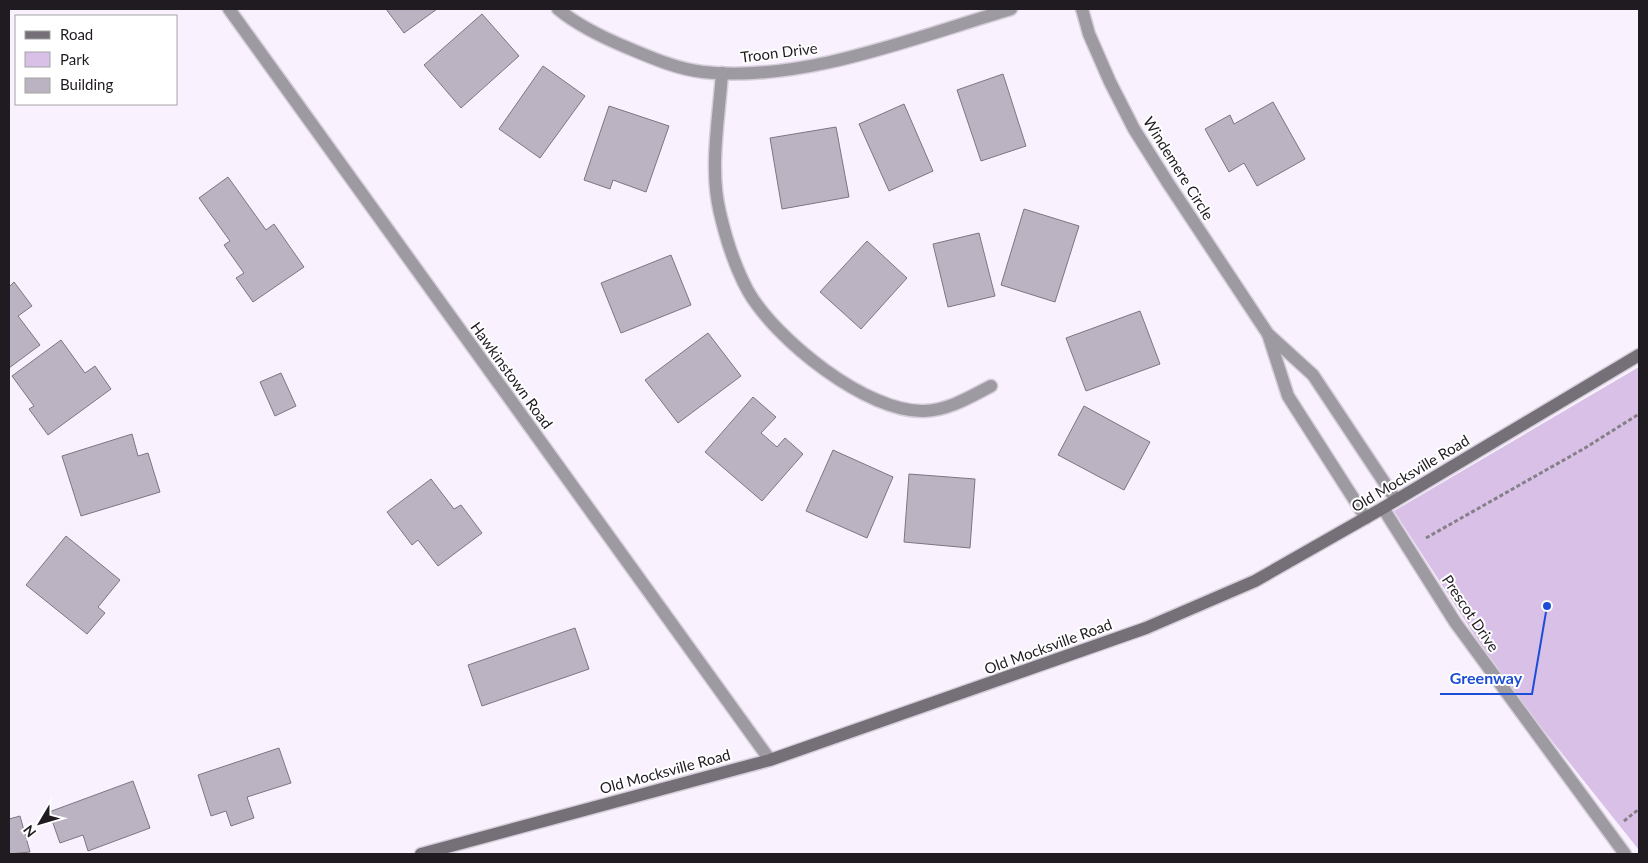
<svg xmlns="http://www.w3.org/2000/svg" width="1648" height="863" viewBox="0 0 1648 863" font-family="Lato,sans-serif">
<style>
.green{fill:#d8c0e6}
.building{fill:#bcb3c2;stroke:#7e7583}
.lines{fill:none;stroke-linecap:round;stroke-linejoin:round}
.street-casing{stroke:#d6cfdb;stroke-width:15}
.secondary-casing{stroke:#d6cfdb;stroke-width:15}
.path{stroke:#857f88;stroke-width:3;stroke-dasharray:4 2.5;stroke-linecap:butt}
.street{stroke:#9e9aa1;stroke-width:12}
.secondary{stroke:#756f78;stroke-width:12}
.labels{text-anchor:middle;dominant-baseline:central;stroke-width:4;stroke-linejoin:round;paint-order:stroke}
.street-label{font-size:15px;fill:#1f1b21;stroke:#fff}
.leader{fill:none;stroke:#1d4ed8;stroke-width:2}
.callout-dot{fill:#1d4ed8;stroke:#fff;stroke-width:2}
.callout-label{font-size:16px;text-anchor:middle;font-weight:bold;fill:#1d4ed8;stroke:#fff;stroke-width:4;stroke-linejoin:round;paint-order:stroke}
</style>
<rect width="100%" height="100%" fill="#f9f1fe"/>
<path class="green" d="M 1639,367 L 1639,850 L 1525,707 L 1479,642 L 1394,511 Z"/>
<g class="building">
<path d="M 386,9 L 437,9 L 404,33 Z"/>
<path d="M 482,14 L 519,56 L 461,108 L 424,65 Z"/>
<path d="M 543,66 L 585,96 L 540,158 L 499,129 Z"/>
<path d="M 1003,74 L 1026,146 L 981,161 L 957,90 Z"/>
<path d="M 1273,102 L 1305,159 L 1257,186 L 1244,163 L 1229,172 L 1205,129 L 1230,115 L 1234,124 Z"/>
<path d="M 904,104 L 933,171 L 889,191 L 859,124 Z"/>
<path d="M 609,106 L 669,126 L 646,192 L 613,180 L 610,189 L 584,180 Z"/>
<path d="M 836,127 L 849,197 L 782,209 L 770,138 Z"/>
<path d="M 228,177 L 266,230 L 274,224 L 304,267 L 253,302 L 236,278 L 244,273 L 224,245 L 230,241 L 199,198 Z"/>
<path d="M 1024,209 L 1079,226 L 1055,302 L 1001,285 Z"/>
<path d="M 979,233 L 995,296 L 948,307 L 933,244 Z"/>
<path d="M 867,241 L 907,278 L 861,329 L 820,292 Z"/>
<path d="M 671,255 L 691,305 L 621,333 L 601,283 Z"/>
<path d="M 14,282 L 32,306 L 18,316 L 40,345 L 9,368 L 9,287 Z"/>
<path d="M 1140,311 L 1160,364 L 1086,391 L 1066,338 Z"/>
<path d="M 708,333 L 741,376 L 678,423 L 645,380 Z"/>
<path d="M 61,340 L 85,373 L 95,366 L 111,389 L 48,435 L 29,409 L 34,406 L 12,376 Z"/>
<path d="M 281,373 L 296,406 L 275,416 L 260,382 Z"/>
<path d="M 753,397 L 776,417 L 761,433 L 777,447 L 785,438 L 803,454 L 762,501 L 705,452 Z"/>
<path d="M 1084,406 L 1150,442 L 1124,490 L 1058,455 Z"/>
<path d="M 132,434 L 138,456 L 148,453 L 160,492 L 81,516 L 62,456 Z"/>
<path d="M 833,450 L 893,477 L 867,538 L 806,511 Z"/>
<path d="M 909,474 L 975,479 L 970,548 L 904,542 Z"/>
<path d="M 431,479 L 454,509 L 461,505 L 482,533 L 438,566 L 418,540 L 412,545 L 387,512 Z"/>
<path d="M 66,536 L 120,580 L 98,607 L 105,613 L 87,634 L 26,585 Z"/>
<path d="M 575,628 L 589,669 L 482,706 L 468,665 Z"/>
<path d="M 279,748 L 291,783 L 247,797 L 254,818 L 231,826 L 226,811 L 211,816 L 198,775 Z"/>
<path d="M 133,781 L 150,828 L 88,851 L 83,835 L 60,843 L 49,812 Z"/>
<path d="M 20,816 L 30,852 L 9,854 L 9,819 Z"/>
</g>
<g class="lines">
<g class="street-casing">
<g id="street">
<path d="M 229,9 L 770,760"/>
<path d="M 558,9 C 577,25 604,38 628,48 C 652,58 677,69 703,72 C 803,83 916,37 1011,9"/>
<path d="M 1082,9 L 1089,34 L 1110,82 L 1134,129 L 1168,183 L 1268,334 L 1313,375 L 1396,500"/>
<path d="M 722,73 C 719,118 709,169 720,213 C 726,239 735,267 748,291 C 775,339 867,413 924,411 C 949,410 970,397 991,386"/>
<path d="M 1268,334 L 1288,396 L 1366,518"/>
<path d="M 1383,508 L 1455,622 L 1625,854"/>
</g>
</g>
<g class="secondary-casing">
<path id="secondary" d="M 421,854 L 770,760 L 1146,628 L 1255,581 L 1383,508 L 1639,355"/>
</g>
<g class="path">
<path d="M 1426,538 L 1585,448 L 1639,414"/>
<path d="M 1624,821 L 1639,809"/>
</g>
<use href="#street" class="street"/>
<use href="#secondary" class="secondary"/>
</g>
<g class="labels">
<g class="street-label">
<text transform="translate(779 52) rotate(-7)">Troon Drive</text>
<text transform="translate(1179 168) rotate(58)">Windemere Circle</text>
<text transform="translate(512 375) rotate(54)">Hawkinstown Road</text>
<text transform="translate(1410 473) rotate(-31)">Old Mocksville Road</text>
<text transform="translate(1471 613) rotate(56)">Prescot Drive</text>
<text transform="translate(1048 646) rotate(-20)">Old Mocksville Road</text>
<text transform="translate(665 771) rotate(-15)">Old Mocksville Road</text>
</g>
</g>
<path class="leader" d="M1547 606L1532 694H1440"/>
<circle class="callout-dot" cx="1547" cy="606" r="5"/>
<g class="callout-label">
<text x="1486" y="684">Greenway</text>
</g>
<rect width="1648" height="863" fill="none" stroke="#1f1b21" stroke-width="20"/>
<rect x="15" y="15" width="162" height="90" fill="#ffffff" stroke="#a5a4a6"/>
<rect x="25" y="31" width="25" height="8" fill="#756f78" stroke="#a5a4a6"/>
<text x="60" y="40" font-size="15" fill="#1f1b21">Road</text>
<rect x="25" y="52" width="25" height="15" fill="#d8c0e6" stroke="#a5a4a6"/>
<text x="60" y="65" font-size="15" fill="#1f1b21">Park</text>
<rect x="25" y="78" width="25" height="15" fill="#bcb3c2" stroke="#a5a4a6"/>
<text x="60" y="90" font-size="15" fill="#1f1b21">Building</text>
<g transform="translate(40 823) rotate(232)" stroke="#ffffff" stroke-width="4" paint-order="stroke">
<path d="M0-4L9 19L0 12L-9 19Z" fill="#1f1b21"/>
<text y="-8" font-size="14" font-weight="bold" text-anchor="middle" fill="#1f1b21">N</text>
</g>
</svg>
